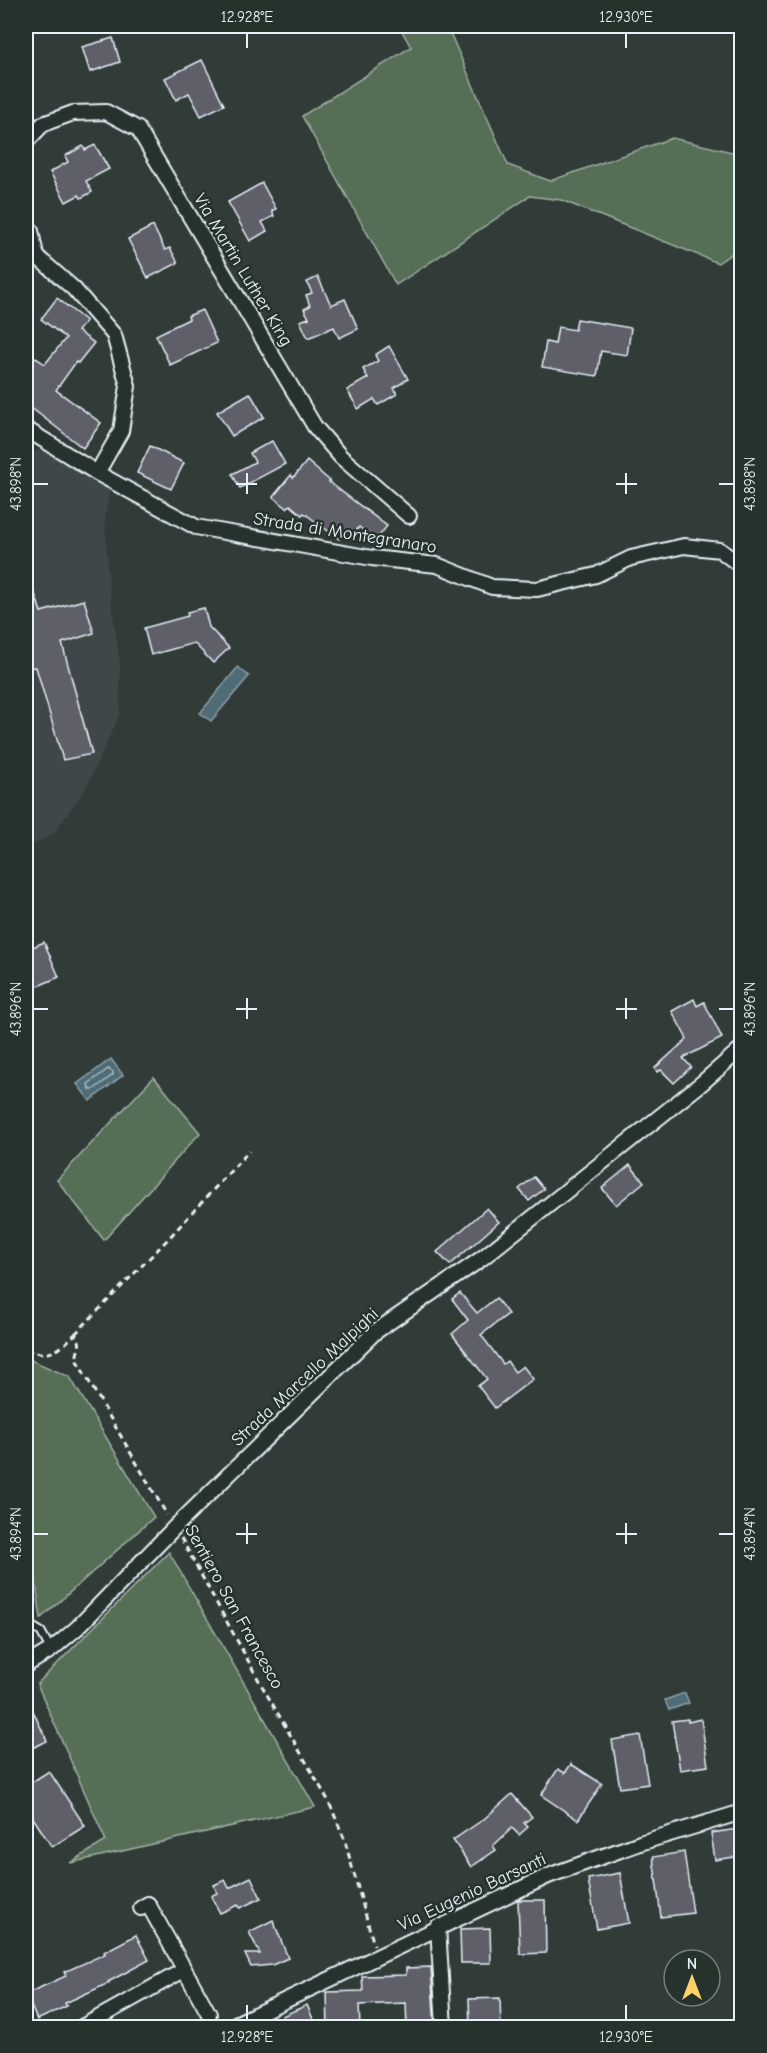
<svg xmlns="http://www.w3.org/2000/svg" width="767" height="2053" viewBox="0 0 767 2053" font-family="'Comic Neue',sans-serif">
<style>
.built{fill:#3f4648}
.green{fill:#576e54;stroke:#a0b0a6;stroke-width:1.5}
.water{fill:#506c76;stroke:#8da1aa;stroke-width:1.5}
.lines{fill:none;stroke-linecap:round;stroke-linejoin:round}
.shore{stroke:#abbcc4;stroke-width:1.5}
.building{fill:#5f5e6b;stroke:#e8f1f8;stroke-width:1.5}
.lane-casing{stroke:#e8f1f8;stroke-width:11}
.street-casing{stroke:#e8f1f8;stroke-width:18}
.path{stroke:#e8f1f8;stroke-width:3;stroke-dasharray:6 4.5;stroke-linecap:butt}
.lane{stroke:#26332d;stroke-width:7}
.street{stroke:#26332d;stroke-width:14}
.ticks{fill:none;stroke:#e8f1f8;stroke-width:2}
.labels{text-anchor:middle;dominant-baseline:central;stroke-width:5;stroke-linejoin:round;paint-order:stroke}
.street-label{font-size:18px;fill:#e8f1f8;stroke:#26332d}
.neatline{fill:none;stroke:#e8f1f8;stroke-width:2}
.ticks-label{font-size:15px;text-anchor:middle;fill:#e8f1f8}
</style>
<rect width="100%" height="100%" fill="#313c39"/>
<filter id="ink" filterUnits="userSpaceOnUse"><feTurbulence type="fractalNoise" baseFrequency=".0167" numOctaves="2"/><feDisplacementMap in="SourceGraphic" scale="12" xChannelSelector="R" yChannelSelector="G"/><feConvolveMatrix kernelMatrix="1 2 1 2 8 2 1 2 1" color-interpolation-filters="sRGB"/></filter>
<g filter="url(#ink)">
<path class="built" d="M 39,450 L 110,484 L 105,519 L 109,587 L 120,664 L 120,714 L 86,788 L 54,833 L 26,849 L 26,457 Z"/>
<g class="green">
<path d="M 399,26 L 447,26 L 508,165 L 550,181 L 672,138 L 741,154 L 741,247 L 718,263 L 561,200 L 530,196 L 396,285 L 302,116 L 411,47 Z"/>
<path d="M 154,1077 L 200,1133 L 104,1240 L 57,1180 Z"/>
<path d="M 26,1358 L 70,1377 L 154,1517 L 41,1618 L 26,1518 Z"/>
<path d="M 169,1552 L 315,1807 L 70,1863 L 106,1841 L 37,1684 Z"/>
</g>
<g class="water">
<path d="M 238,667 L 249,676 L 211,721 L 200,713 Z"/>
<path d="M 111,1059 L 123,1075 L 90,1101 L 77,1084 Z"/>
<path d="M 685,1693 L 689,1703 L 669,1710 L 665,1700 Z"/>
</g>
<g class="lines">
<path class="shore" d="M 108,1069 L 113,1072 L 113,1075 L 93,1090 L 90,1090 L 88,1084 Z"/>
</g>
<g class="building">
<path d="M 113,38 L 120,62 L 90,72 L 82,47 Z"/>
<path d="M 202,60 L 224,105 L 201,116 L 189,93 L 176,100 L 165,78 Z"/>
<path d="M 95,145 L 109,169 L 86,181 L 92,192 L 81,198 L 79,195 L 66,202 L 50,172 L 68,162 L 65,156 L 83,146 L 85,150 Z"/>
<path d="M 262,183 L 276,209 L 272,211 L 274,216 L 262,222 L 267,231 L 250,241 L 228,202 Z"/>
<path d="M 153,226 L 165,250 L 170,248 L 178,263 L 148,278 L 128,239 Z"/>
<path d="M 318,277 L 331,305 L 345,299 L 358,329 L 339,338 L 334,327 L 308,338 L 300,321 L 309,318 L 304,309 L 310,306 L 306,295 L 312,293 L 307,282 Z"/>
<path d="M 57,298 L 86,321 L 78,331 L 94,343 L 78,363 L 76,362 L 56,390 L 101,423 L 83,448 L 26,404 L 26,366 L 33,356 L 45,364 L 66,338 L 41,319 Z"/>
<path d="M 202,310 L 217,343 L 170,365 L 156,335 L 189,319 L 188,316 Z"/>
<path d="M 577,319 L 631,328 L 627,355 L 601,351 L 597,376 L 542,367 L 546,342 L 555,344 L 558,327 L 575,330 Z"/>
<path d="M 389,346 L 408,379 L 394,388 L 397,394 L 378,405 L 374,399 L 358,409 L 347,390 L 368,378 L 363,369 L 378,361 L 375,355 Z"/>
<path d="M 250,393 L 264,417 L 232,436 L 217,412 Z"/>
<path d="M 272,441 L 285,464 L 240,488 L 232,474 L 255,462 L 250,453 Z"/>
<path d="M 150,446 L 184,463 L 171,489 L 137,473 Z"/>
<path d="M 307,461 L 330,481 L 329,482 L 387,526 L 376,540 L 359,527 L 353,535 L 345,530 L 339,539 L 304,513 L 302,515 L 290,505 L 287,508 L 273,497 L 291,475 L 293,478 Z"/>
<path d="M 28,573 L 41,612 L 84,600 L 94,633 L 62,643 L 92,754 L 63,760 L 36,667 L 26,668 L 26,574 Z"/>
<path d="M 204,608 L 209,627 L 229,648 L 213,663 L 194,643 L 151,655 L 144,628 L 188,616 L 187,612 Z"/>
<path d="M 44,942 L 59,977 L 26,991 L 26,950 Z"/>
<path d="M 694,999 L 697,1006 L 704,1002 L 722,1038 L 683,1058 L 691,1067 L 674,1083 L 661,1070 L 657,1072 L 655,1068 L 687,1039 L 672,1011 Z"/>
<path d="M 630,1165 L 644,1182 L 616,1205 L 602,1188 Z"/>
<path d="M 534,1177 L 544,1189 L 529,1201 L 519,1189 Z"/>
<path d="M 487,1208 L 499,1222 L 450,1265 L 437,1252 Z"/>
<path d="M 460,1293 L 477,1313 L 496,1298 L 508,1314 L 481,1335 L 503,1364 L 507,1361 L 515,1372 L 523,1366 L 533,1379 L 495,1408 L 478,1386 L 487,1379 L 452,1334 L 468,1320 L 452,1299 Z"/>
<path d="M 26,1696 L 47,1741 L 26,1751 Z"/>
<path d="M 688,1719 L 688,1722 L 701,1719 L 708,1766 L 680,1770 L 672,1721 Z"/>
<path d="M 640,1735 L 648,1784 L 620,1788 L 612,1740 Z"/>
<path d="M 571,1764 L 602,1784 L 578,1820 L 541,1795 L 558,1769 L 565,1773 Z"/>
<path d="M 49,1771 L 85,1826 L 52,1847 L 26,1807 L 26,1786 Z"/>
<path d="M 512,1794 L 532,1817 L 524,1823 L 528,1827 L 519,1835 L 512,1828 L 493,1846 L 496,1850 L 471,1867 L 453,1840 L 484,1819 Z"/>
<path d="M 738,1829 L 739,1840 L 741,1840 L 741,1856 L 715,1860 L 711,1833 Z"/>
<path d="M 684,1852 L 693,1913 L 661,1917 L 653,1857 Z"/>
<path d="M 620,1873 L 629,1923 L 597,1929 L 588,1879 Z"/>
<path d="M 251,1877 L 261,1898 L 240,1908 L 238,1905 L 220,1913 L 211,1896 L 217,1893 L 214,1885 L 225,1880 L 229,1888 Z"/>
<path d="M 518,1900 L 545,1900 L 546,1953 L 520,1954 Z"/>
<path d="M 273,1920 L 288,1958 L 272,1965 L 251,1967 L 245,1954 L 260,1954 L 249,1932 Z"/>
<path d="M 490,1928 L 491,1963 L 461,1963 L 460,1929 Z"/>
<path d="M 136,1935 L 149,1960 L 108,1982 L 109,1983 L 65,2003 L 67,2006 L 37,2020 L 26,1994 L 66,1976 L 64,1972 L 105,1954 L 104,1952 Z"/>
<path d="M 431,1967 L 435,2028 L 407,2028 L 406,2003 L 359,2005 L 360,2028 L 328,2028 L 327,1992 L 363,1991 L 362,1976 L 406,1975 L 406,1968 Z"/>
<path d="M 500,1998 L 501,2028 L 470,2028 L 469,1999 Z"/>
<path d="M 307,2005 L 317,2028 L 288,2028 L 282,2016 Z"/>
</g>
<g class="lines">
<g class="lane-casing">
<path id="lane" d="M 26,1623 L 41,1632 L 51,1650"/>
</g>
<g class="street-casing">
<g id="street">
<path d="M 26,142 L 43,124 L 73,113 L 106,112 L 138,129 L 315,427 L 341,457 L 409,516"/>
<path d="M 26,222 L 31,231 L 36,255"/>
<path d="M 26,247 L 74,289 L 114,335 L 128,386 L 121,431 L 97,473"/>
<path d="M 26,429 L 97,473 L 196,527 L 372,558 L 437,565 L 492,587 L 537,589 L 596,575 L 631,558 L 684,546 L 720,550 L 742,567"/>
<path d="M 26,1665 L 51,1650 L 77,1628 L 174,1528 L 375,1332 L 481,1259 L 702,1083 L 742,1048"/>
<path d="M 141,1908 L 148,1904 L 209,2014"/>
<path d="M 438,1926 L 444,2028"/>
<path d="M 80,2028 L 184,1970"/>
<path d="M 227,2028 L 548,1876 L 640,1843 L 742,1812"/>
</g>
</g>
<g class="path">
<path d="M 75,1334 L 168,1239 L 249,1151"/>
<path d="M 26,1350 C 52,1357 56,1353 75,1334 C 85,1346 75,1349 77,1361 L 167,1515"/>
<path d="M 181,1538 L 262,1686 L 328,1800 L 344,1838 L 374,1945"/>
</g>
<use href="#lane" class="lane"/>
<use href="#street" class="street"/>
</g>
</g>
<path class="ticks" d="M 247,33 L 247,48M 626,33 L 626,48M 247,473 L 247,494M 626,473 L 626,494M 33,484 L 48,484M 236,484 L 257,484M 616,484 L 637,484M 719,484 L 734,484M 247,998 L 247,1019M 626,998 L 626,1019M 33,1009 L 48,1009M 236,1009 L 257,1009M 616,1009 L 637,1009M 719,1009 L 734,1009M 247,1523 L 247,1544M 626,1523 L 626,1544M 33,1534 L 48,1534M 236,1534 L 257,1534M 616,1534 L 637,1534M 719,1534 L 734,1534M 247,2005 L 247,2020M 626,2005 L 626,2020"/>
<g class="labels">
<g class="street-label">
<text transform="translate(243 270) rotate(59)">Via Martin Luther King</text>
<text transform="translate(345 533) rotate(9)">Strada di Montegranaro</text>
<text transform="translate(305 1377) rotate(-43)">Strada Marcello Malpighi</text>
<text transform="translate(234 1607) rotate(61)">Sentiero San Francesco</text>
<text transform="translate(472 1892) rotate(-25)">Via Eugenio Barsanti</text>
</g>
</g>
<rect width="767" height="2053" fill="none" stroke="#26332d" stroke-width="66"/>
<g transform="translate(692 1978)"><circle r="28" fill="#26332d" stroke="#747f7e" stroke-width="1.5"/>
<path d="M0-4.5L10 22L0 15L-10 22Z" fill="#ffd166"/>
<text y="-9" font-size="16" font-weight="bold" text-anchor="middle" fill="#e8f1f8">N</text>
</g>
<rect x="33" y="33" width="701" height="1987" class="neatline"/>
<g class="ticks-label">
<text x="247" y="22">12.928°E</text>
<text x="626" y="22">12.930°E</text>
<text transform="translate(16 484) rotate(-90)" y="5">43.898°N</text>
<text transform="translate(750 484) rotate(-90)" y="5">43.898°N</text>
<text transform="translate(16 1009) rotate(-90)" y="5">43.896°N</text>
<text transform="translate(750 1009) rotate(-90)" y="5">43.896°N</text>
<text transform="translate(16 1534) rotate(-90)" y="5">43.894°N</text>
<text transform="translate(750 1534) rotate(-90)" y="5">43.894°N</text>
<text x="247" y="2042">12.928°E</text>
<text x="626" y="2042">12.930°E</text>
</g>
</svg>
